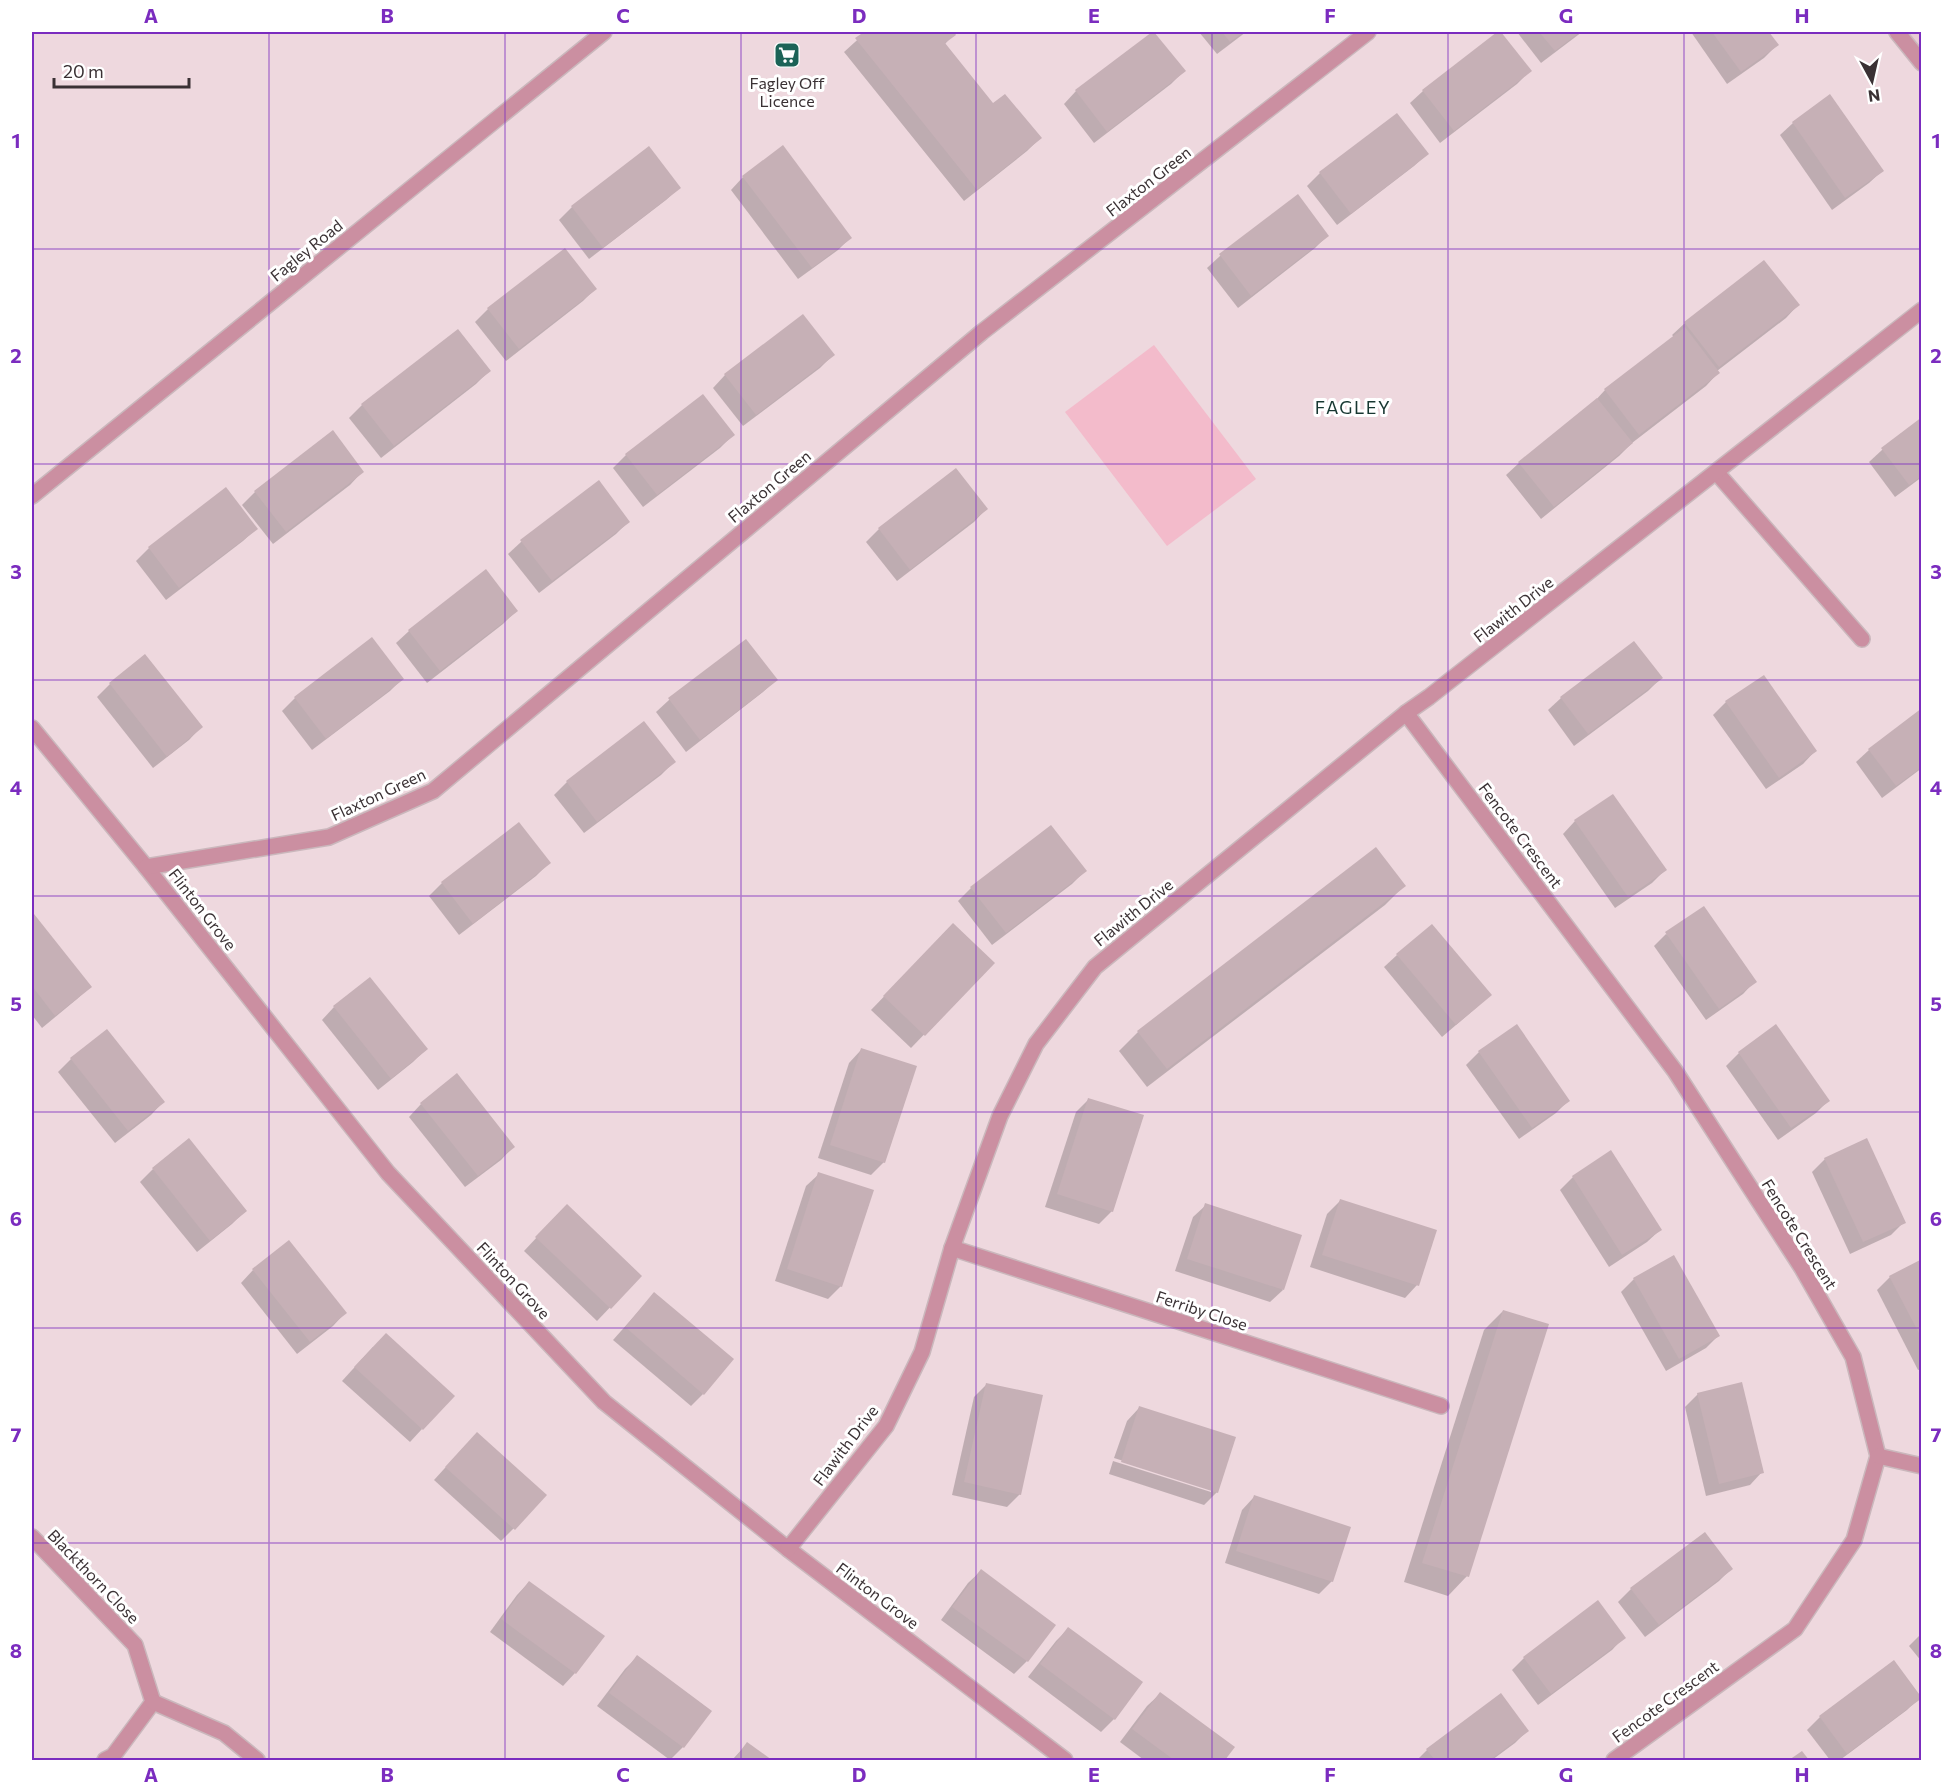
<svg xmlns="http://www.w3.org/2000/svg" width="1953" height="1792" viewBox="0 0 1953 1792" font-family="Commissioner,sans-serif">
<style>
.built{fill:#e9cbd4}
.green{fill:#f3bbcb}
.shadow{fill:#0003}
.building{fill:#c6b0b6}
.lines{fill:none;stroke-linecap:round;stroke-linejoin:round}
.minor-casing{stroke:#cab7bc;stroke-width:18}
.minor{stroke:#cb8fa1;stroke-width:15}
.grid{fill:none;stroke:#7b2cbf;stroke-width:1.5;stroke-opacity:0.55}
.labels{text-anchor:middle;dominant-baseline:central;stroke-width:6;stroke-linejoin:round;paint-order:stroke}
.poi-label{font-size:16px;fill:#3a3134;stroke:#fff}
.street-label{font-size:16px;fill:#3a3134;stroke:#fff}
.neighbourhood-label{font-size:18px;letter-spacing:1.5px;fill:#173731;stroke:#fff}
.neatline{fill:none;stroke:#7b2cbf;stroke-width:2}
.grid-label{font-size:20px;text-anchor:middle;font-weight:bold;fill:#7b2cbf}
</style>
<rect width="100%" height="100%" fill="#eed8de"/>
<path class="built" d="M 1897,32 L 1921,32 L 1921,63 Z"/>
<path class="green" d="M 1154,345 L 1256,479 L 1167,546 L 1065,412 Z"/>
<g class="shadow">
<path d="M 866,32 L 952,32 L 954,34 L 945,44 L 993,105 L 1040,138 L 1027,151 L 964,201 L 844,52 Z"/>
<path d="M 1199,32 L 1246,32 L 1217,54 Z"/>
<path d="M 1500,32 L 1530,71 L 1517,84 L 1440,143 L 1410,103 L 1423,91 Z"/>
<path d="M 1517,32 L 1582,32 L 1541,63 Z"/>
<path d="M 1691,32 L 1767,32 L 1777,45 L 1764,58 L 1727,84 Z"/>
<path d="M 1184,71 L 1171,84 L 1094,143 L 1064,104 L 1076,91 Z"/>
<path d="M 1397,115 L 1427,154 L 1414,166 L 1337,225 L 1307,186 L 1320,173 Z"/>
<path d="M 1793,123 L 1882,171 L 1869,183 L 1832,210 L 1780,135 Z"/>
<path d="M 649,148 L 679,188 L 666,200 L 589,259 L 559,220 L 572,207 Z"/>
<path d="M 743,177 L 850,238 L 838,250 L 798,279 L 731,190 Z"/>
<path d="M 1297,196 L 1327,236 L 1315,248 L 1238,308 L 1207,268 L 1220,256 Z"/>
<path d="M 595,289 L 583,301 L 506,361 L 475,322 L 488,309 Z"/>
<path d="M 1798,305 L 1786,318 L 1717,371 L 1718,373 L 1706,386 L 1632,443 L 1619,456 L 1541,519 L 1506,475 L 1519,463 L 1593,403 L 1605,390 L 1674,337 L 1672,335 L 1685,323 Z"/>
<path d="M 833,355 L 820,368 L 743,426 L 713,388 L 725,375 Z"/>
<path d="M 489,371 L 476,384 L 381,458 L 349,418 L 362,405 Z"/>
<path d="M 1922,419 L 1922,477 L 1895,497 L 1869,462 L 1882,450 Z"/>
<path d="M 733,435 L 720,448 L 643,507 L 613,468 L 626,455 Z"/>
<path d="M 956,470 L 986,509 L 974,522 L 897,581 L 866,542 L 879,529 Z"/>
<path d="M 362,472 L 350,485 L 273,544 L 242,505 L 255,492 Z"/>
<path d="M 598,482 L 628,522 L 616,534 L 539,593 L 508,554 L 521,542 Z"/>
<path d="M 225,489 L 256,529 L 243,541 L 166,600 L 136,561 L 149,548 Z"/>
<path d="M 486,572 L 516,611 L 503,624 L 427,683 L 396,643 L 409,631 Z"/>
<path d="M 372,639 L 402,679 L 390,691 L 312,750 L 282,711 L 295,698 Z"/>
<path d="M 746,641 L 776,680 L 763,692 L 686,752 L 656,712 L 669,700 Z"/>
<path d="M 1634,643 L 1661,678 L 1648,691 L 1574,746 L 1548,710 L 1561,698 Z"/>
<path d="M 145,657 L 201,727 L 189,740 L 153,768 L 97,697 L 110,684 Z"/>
<path d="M 1763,677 L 1815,751 L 1803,764 L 1766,789 L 1713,715 L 1726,702 Z"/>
<path d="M 1922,710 L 1922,768 L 1882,798 L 1856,762 L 1869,750 Z"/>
<path d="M 643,723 L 674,762 L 661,775 L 584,833 L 554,795 L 567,782 Z"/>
<path d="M 1575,821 L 1665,870 L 1652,883 L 1615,908 L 1563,834 Z"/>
<path d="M 1376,849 L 1404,886 L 1385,905 L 1147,1087 L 1119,1051 L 1138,1032 Z"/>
<path d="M 549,863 L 536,876 L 459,935 L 429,896 L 442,883 Z"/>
<path d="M 1085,871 L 1072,884 L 992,945 L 958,901 L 971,888 Z"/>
<path d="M 34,916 L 90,987 L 77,999 L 42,1028 L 32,1015 L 32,918 Z"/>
<path d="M 953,925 L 993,963 L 911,1048 L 871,1010 Z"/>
<path d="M 1666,934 L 1755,981 L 1743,994 L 1706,1020 L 1654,946 Z"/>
<path d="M 1397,955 L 1477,1007 L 1442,1037 L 1384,967 Z"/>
<path d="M 334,1007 L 426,1049 L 413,1062 L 378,1090 L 322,1020 Z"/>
<path d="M 107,1031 L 163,1102 L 151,1115 L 115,1143 L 58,1072 L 71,1059 Z"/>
<path d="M 861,1050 L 884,1162 L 871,1175 L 818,1158 L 849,1063 Z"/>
<path d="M 1479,1052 L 1568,1101 L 1556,1113 L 1519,1139 L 1466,1065 Z"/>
<path d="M 1739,1053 L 1828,1101 L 1816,1113 L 1778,1140 L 1726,1066 Z"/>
<path d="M 1089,1099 L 1112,1211 L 1099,1224 L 1045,1207 L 1076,1112 Z"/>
<path d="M 421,1104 L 513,1147 L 501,1160 L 465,1187 L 409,1117 Z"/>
<path d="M 1825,1159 L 1904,1222 L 1891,1235 L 1850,1254 L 1812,1172 Z"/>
<path d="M 153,1169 L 245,1211 L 232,1224 L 197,1252 L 140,1182 Z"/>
<path d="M 819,1174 L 841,1286 L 828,1299 L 775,1281 L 806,1186 Z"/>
<path d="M 1573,1177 L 1660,1230 L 1647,1242 L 1609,1267 L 1560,1190 Z"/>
<path d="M 1340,1201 L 1417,1285 L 1405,1298 L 1310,1267 L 1327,1214 Z"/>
<path d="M 1206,1205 L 1283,1290 L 1270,1302 L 1175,1271 L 1193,1217 Z"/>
<path d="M 554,1219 L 640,1276 L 597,1321 L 524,1251 Z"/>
<path d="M 1922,1260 L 1922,1369 L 1918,1370 L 1877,1290 L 1890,1277 Z"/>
<path d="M 253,1270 L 345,1313 L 333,1326 L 297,1354 L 241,1283 Z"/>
<path d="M 1634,1279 L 1718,1336 L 1706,1348 L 1666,1371 L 1621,1292 Z"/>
<path d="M 654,1294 L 703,1394 L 691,1406 L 613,1340 Z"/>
<path d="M 1503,1311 L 1467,1576 L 1448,1596 L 1404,1582 L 1484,1330 Z"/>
<path d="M 373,1347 L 422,1429 L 410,1442 L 342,1381 Z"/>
<path d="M 986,1385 L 1020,1494 L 1007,1507 L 952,1495 L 974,1397 Z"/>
<path d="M 1698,1394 L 1762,1472 L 1750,1485 L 1706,1496 L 1685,1407 Z"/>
<path d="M 1139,1408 L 1217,1492 L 1204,1505 L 1109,1474 L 1113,1461 L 1211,1492 L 1211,1489 L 1114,1458 L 1127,1421 Z"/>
<path d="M 465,1446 L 514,1528 L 501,1541 L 434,1480 Z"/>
<path d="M 1254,1497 L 1332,1581 L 1319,1594 L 1225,1563 L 1242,1510 Z"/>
<path d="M 1731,1569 L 1719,1581 L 1645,1637 L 1618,1602 L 1631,1589 Z"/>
<path d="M 981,1571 L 1027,1661 L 1014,1674 L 941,1620 L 968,1583 Z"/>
<path d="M 529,1582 L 575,1673 L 563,1686 L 490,1632 L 517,1595 Z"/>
<path d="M 1068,1629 L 1141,1682 L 1114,1719 L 1101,1732 L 1028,1677 L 1056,1641 Z"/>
<path d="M 1922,1633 L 1922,1662 L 1909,1646 Z"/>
<path d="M 1624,1637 L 1612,1650 L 1538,1705 L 1512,1670 L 1524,1658 Z"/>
<path d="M 637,1657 L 683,1747 L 670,1760 L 597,1706 L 625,1669 Z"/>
<path d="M 1160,1694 L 1233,1748 L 1223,1760 L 1144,1760 L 1120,1742 L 1147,1706 Z"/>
<path d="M 1501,1695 L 1527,1731 L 1515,1743 L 1492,1760 L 1417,1760 L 1427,1750 Z"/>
<path d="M 1920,1697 L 1907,1710 L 1840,1760 L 1830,1760 L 1807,1730 L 1820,1717 Z"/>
<path d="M 747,1744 L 769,1760 L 732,1760 Z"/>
</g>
<g class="building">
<path d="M 864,32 L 954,32 L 956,35 L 945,43 L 993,103 L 1005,94 L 1042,138 L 977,190 L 855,38 Z"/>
<path d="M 1152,32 L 1154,32 L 1186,71 L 1107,132 L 1075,90 Z"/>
<path d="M 1222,32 L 1244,32 L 1230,42 Z"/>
<path d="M 1497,32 L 1501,32 L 1532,71 L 1454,131 L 1422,90 Z"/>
<path d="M 1539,32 L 1580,32 L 1555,51 Z"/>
<path d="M 1712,32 L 1769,32 L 1779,45 L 1741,72 Z"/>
<path d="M 1830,94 L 1884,171 L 1845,198 L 1792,122 Z"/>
<path d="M 1397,113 L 1429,154 L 1351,214 L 1319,172 Z"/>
<path d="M 783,145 L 852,238 L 812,268 L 742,176 Z"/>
<path d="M 649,146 L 681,188 L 603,248 L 571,206 Z"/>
<path d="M 1298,194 L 1329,236 L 1251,296 L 1219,254 Z"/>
<path d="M 565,248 L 597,289 L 519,349 L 487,308 Z"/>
<path d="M 1764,260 L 1800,305 L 1719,367 L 1684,322 Z"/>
<path d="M 803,314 L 835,355 L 756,415 L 724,374 Z"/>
<path d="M 1685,327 L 1720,373 L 1639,435 L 1604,389 Z"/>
<path d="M 458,329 L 491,371 L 394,446 L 361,404 Z"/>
<path d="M 703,394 L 735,435 L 657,495 L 625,454 Z"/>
<path d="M 1597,398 L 1633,443 L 1554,507 L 1518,462 Z"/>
<path d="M 1922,417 L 1922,476 L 1909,485 L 1881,448 Z"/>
<path d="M 333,430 L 364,472 L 286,532 L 254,491 Z"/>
<path d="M 956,468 L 988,509 L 910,570 L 878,528 Z"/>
<path d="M 599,480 L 630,522 L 552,581 L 520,540 Z"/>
<path d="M 226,487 L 258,529 L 179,588 L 148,547 Z"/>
<path d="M 486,569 L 518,611 L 440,671 L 408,630 Z"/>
<path d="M 372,637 L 404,679 L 326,739 L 294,697 Z"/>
<path d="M 746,639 L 778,680 L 700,740 L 668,698 Z"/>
<path d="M 1634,641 L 1663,678 L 1588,734 L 1560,697 Z"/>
<path d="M 145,654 L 203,727 L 167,757 L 109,683 Z"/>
<path d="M 1764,675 L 1817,751 L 1779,778 L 1725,701 Z"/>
<path d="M 1922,708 L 1922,767 L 1896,786 L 1868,749 Z"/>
<path d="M 644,721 L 676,762 L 597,822 L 566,781 Z"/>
<path d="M 1613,794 L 1667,870 L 1628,897 L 1574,820 Z"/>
<path d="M 519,822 L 551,863 L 473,924 L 441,882 Z"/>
<path d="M 1051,825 L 1087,871 L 1006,933 L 970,887 Z"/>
<path d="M 1376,847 L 1406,886 L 1167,1069 L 1137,1031 Z"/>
<path d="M 1704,906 L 1757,982 L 1719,1009 L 1665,932 Z"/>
<path d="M 34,914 L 92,987 L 55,1016 L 32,986 L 32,916 Z"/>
<path d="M 953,923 L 995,963 L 925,1036 L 883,996 Z"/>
<path d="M 1432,924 L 1492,995 L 1456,1025 L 1396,954 Z"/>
<path d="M 370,977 L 428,1049 L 391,1079 L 333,1006 Z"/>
<path d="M 1517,1024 L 1570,1101 L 1532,1128 L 1478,1051 Z"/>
<path d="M 1776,1024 L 1830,1101 L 1791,1128 L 1738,1052 Z"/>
<path d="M 107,1029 L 165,1102 L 128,1131 L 70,1058 Z"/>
<path d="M 861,1048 L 917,1066 L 885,1163 L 830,1145 Z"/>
<path d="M 457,1073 L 515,1147 L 478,1176 L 420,1103 Z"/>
<path d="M 1088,1098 L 1144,1115 L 1113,1212 L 1057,1194 Z"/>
<path d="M 189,1138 L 247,1211 L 210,1241 L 152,1168 Z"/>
<path d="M 1867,1138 L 1906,1223 L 1863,1242 L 1824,1158 Z"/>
<path d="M 1611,1150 L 1662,1230 L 1622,1255 L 1572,1176 Z"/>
<path d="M 818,1172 L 874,1190 L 842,1287 L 787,1269 Z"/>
<path d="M 1340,1199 L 1437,1230 L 1419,1286 L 1322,1255 Z"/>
<path d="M 1205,1203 L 1302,1235 L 1284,1290 L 1187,1259 Z"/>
<path d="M 567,1204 L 642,1276 L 611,1309 L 535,1237 Z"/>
<path d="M 289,1240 L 347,1313 L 310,1342 L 252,1269 Z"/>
<path d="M 1674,1255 L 1720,1336 L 1679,1359 L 1633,1278 Z"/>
<path d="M 1922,1259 L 1922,1339 L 1889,1276 Z"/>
<path d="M 654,1292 L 734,1359 L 704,1395 L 625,1327 Z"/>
<path d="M 1503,1310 L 1549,1324 L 1469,1577 L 1422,1563 Z"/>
<path d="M 386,1333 L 455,1396 L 423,1430 L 354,1367 Z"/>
<path d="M 1742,1382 L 1764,1473 L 1719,1484 L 1697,1393 Z"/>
<path d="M 986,1383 L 1043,1395 L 1021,1495 L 964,1482 Z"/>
<path d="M 1139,1406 L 1236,1437 L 1218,1493 L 1121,1462 Z"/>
<path d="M 477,1432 L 547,1495 L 515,1530 L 445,1467 Z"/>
<path d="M 1254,1495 L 1351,1527 L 1333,1582 L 1236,1551 Z"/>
<path d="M 1705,1532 L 1733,1569 L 1659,1625 L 1630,1588 Z"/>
<path d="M 981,1569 L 1056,1625 L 1028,1662 L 952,1607 Z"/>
<path d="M 529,1581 L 605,1636 L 576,1674 L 501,1619 Z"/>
<path d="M 1598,1600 L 1626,1638 L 1551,1694 L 1523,1657 Z"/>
<path d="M 1068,1627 L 1143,1682 L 1115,1720 L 1040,1664 Z"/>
<path d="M 637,1655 L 712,1711 L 684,1748 L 609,1693 Z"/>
<path d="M 1894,1660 L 1922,1698 L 1847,1754 L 1819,1716 Z"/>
<path d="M 1160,1692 L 1235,1747 L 1225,1760 L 1174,1760 L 1132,1729 Z"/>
<path d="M 1501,1693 L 1529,1731 L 1490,1760 L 1435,1760 L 1426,1749 Z"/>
<path d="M 747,1742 L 772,1760 L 734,1760 Z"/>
<path d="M 1802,1751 L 1809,1760 L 1789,1760 Z"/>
</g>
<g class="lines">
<g class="minor-casing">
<g id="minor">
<path d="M 1897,32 L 1922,63"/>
<path d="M 1717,473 L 1862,639"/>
<path d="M 32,496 L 604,32"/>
<path d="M 1406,713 L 1675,1071 L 1802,1268 L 1853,1357 L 1878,1456 L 1854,1540 L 1795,1629 L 1614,1760"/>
<path d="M 32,728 L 146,867 L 388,1173 L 604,1402 L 788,1549 L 1065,1760"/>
<path d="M 146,867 L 329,837 L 433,791 L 982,332 L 1368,32"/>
<path d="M 952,1248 L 1441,1406"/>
<path d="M 1878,1456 L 1922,1466"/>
<path d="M 32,1537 L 135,1645 L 153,1702 L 113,1756 L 105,1760"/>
<path d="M 788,1549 L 886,1426 L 922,1352 L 952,1248 L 1000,1116 L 1036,1044 L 1095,967 L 1406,713 L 1429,697 L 1922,310"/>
<path d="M 153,1702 L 224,1733 L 257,1760"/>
</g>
</g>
<use href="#minor" class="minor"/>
</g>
<path class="grid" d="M 269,32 L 269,1760M 505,32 L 505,1760M 741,32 L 741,1760M 976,32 L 976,1760M 1212,32 L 1212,1760M 1448,32 L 1448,1760M 1684,32 L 1684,1760M 32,249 L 1922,249M 32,464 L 1922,464M 32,680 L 1922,680M 32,896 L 1922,896M 32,1112 L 1922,1112M 32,1328 L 1922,1328M 32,1543 L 1922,1543"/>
<defs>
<g id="supermarket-square" transform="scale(1.35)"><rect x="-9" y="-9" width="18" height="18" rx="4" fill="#1b6357" stroke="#fff"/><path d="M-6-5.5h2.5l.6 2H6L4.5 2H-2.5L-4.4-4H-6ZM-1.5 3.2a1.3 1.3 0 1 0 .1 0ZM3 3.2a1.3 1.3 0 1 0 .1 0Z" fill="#fff"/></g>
</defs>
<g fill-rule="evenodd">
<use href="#supermarket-square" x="787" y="55"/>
</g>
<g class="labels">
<g class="poi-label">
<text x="787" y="82">Fagley Off<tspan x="787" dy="18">Licence</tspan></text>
</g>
<g class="street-label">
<text transform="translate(1148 181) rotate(-38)">Flaxton Green</text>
<text transform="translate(306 250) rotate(-39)">Fagley Road</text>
<text transform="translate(769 486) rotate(-40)">Flaxton Green</text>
<text transform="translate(1513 609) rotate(-38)">Flawith Drive</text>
<text transform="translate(378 794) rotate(-25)">Flaxton Green</text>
<text transform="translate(1521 835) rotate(53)">Fencote Crescent</text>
<text transform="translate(203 909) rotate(52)">Flinton Grove</text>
<text transform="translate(1133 912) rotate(-39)">Flawith Drive</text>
<text transform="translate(1800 1234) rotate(58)">Fencote Crescent</text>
<text transform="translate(514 1280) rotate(47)">Flinton Grove</text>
<text transform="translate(1202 1310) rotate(18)">Ferriby Close</text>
<text transform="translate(845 1445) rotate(-53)">Flawith Drive</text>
<text transform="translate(94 1576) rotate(46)">Blackthorn Close</text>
<text transform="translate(878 1595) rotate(37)">Flinton Grove</text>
<text transform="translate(1665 1701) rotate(-36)">Fencote Crescent</text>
</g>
<g class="neighbourhood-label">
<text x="1353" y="407">FAGLEY</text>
</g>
</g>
<rect width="1953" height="1792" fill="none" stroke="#ffffff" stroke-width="66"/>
<g transform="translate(1872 81) rotate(172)" stroke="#ffffff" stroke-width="4.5" paint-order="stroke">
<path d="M0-4.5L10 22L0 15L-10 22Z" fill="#3a3134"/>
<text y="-9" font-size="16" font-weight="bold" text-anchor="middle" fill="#3a3134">N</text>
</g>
<path d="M54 78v9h135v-9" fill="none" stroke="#3a3134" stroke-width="3"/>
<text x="63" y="78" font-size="18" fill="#3a3134" stroke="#ffffff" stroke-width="4.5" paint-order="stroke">20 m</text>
<rect x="33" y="33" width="1887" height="1726" class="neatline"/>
<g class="grid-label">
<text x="151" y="23">A</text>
<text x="387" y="23">B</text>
<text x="623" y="23">C</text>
<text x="859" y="23">D</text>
<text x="1094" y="23">E</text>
<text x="1330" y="23">F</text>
<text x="1566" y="23">G</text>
<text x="1802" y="23">H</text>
<text x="16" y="148">1</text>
<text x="1936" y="148">1</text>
<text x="16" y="363">2</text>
<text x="1936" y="363">2</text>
<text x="16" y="579">3</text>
<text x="1936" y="579">3</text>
<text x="16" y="795">4</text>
<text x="1936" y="795">4</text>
<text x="16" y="1011">5</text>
<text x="1936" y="1011">5</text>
<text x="16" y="1226">6</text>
<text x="1936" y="1226">6</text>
<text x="16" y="1442">7</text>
<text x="1936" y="1442">7</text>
<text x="16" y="1658">8</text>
<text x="1936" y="1658">8</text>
<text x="151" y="1782">A</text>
<text x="387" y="1782">B</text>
<text x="623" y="1782">C</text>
<text x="859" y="1782">D</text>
<text x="1094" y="1782">E</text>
<text x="1330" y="1782">F</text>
<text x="1566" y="1782">G</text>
<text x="1802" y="1782">H</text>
</g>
</svg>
